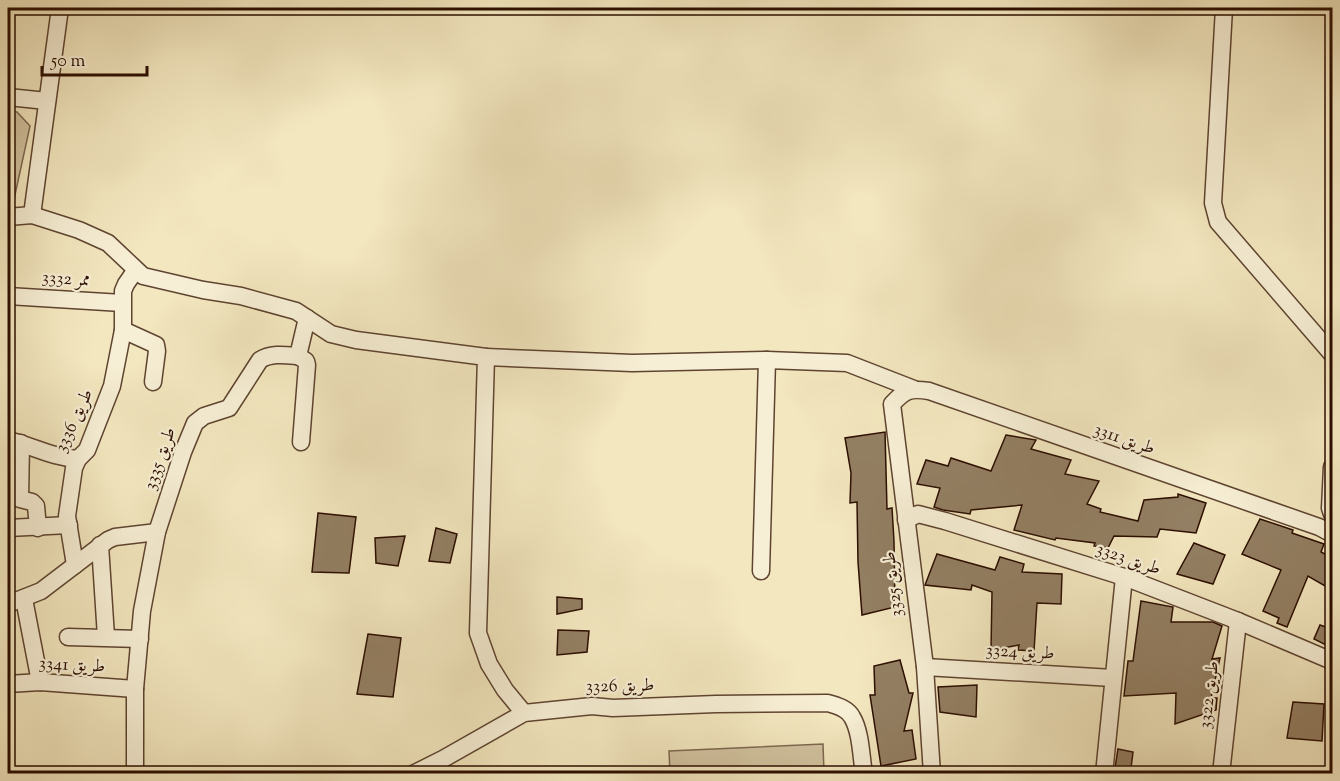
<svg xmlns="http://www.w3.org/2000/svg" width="1340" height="781" viewBox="0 0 1340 781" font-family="'Sorts Mill Goudy',Amiri,serif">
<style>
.green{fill:#d1c29f;stroke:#7e6850;stroke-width:1.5}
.building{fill:#937f63;stroke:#2c0e00;stroke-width:1.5}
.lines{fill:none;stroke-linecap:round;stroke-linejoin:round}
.street-casing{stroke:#5e4430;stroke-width:19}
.street{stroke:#f7efd5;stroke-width:16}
.labels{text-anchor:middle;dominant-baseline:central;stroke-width:4.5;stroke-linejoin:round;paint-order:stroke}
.street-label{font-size:18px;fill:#2c0e00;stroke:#f7efd5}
</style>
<rect width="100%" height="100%" fill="#f3e7bf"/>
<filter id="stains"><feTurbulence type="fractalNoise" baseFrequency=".00333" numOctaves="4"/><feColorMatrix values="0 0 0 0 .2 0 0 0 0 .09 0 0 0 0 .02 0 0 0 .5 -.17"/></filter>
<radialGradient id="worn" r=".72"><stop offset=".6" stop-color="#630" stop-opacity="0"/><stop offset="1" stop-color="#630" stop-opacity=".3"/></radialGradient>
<g class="green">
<path d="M 8,111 L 17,112 L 30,126 L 13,204 L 8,205 Z"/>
<path d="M 823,744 L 824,773 L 670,773 L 669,751 Z"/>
</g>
<g class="building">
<path d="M 885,432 L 887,509 L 892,508 L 894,541 L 895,607 L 862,615 L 858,562 L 857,502 L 850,503 L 851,473 L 845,438 Z"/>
<path d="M 1006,435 L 1036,440 L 1031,449 L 1071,460 L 1065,474 L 1099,481 L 1087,504 L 1101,509 L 1100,512 L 1138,521 L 1144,500 L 1178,497 L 1178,494 L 1206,503 L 1196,533 L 1160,529 L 1157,537 L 1114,536 L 1108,548 L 1094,546 L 1095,543 L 1056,538 L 1055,540 L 1014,530 L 1022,505 L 971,510 L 970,514 L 943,510 L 934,507 L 940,488 L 917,484 L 926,460 L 948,466 L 951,458 L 991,471 Z"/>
<path d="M 318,513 L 356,517 L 349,573 L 312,572 Z"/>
<path d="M 1260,519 L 1293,530 L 1292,533 L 1324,544 L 1321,552 L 1332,558 L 1332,590 L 1308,576 L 1287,627 L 1277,623 L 1279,618 L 1263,611 L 1281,570 L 1242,554 Z"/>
<path d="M 436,528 L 457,534 L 450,563 L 429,561 Z"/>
<path d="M 405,536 L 398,566 L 376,563 L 375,538 Z"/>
<path d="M 1194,543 L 1225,555 L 1213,584 L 1177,574 Z"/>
<path d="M 937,554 L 995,570 L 1000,557 L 1024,564 L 1022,572 L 1062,574 L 1061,604 L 1037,603 L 1034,651 L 1018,650 L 1019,645 L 991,650 L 992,592 L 972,585 L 971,590 L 925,585 Z"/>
<path d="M 557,597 L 582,599 L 582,609 L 557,614 Z"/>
<path d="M 1141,601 L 1173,607 L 1171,622 L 1213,622 L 1222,626 L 1212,659 L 1220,658 L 1211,698 L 1217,698 L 1216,710 L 1175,724 L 1176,693 L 1124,696 L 1128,661 L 1133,661 Z"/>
<path d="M 1320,625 L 1332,629 L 1332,640 L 1330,647 L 1314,639 Z"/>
<path d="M 558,630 L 589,631 L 587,652 L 557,655 Z"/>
<path d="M 368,634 L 401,638 L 393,697 L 357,694 Z"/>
<path d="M 900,660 L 909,693 L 913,693 L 904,731 L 912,730 L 916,759 L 881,766 L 870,695 L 875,695 L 874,666 Z"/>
<path d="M 977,685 L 976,717 L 940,712 L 938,687 Z"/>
<path d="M 1293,702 L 1324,704 L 1322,741 L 1287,738 Z"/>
<path d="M 1118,749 L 1133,752 L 1131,768 L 1115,768 Z"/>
</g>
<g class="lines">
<g class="street-casing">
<g id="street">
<path d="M 1224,8 L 1213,203 L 1218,222 L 1332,354"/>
<path d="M 8,97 L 47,101"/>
<path d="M 32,215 L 60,8"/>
<path d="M 8,217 L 32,215 L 79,230 L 108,243 L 143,276 L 203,290 L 241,296 L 296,311 L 331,334 L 356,340 L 486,357 L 478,633 L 489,664 L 505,690 L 524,713"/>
<path d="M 8,296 L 122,303"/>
<path d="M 123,330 L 156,345 L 157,351 L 153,382"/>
<path d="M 298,356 L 306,361 L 307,365 L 301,442"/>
<path d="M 486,357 L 632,363 L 767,360 L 847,363 L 914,389"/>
<path d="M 8,440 C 33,446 51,457 78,459"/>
<path d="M 21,443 L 20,499 L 32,502 L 36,506 L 38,528"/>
<path d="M 1332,467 L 1330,508 L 1332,514"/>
<path d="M 906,520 L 918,514 L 945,521 L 1124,577 L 1238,621 L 1332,661"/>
<path d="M 8,528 L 69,525"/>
<path d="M 100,545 L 106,637"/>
<path d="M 75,565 L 67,516 L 74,468 L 78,459 L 87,450 L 112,386 L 123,330 L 123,291 L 126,284 L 135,271"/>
<path d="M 761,571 L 767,360"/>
<path d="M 24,599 L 40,682"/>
<path d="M 8,604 L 41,591 L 108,540 L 115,537 L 157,532"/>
<path d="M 68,637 L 140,639"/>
<path d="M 925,667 L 1113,678"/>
<path d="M 8,684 L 40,682 L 135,689"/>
<path d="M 135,774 L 135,689 L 142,611 L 157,532 L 183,452 L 195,423 L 204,416 L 229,408 L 260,360 C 271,353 285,355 298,356 L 307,318"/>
<path d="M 413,774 L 443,759 L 524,713 L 592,706 L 613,708 L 716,704 L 828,703 C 837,706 847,708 852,717 C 861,732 861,756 864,774"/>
<path d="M 932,774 L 925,667 L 892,404 C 905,390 910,388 929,391 L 1319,527 L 1332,534"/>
<path d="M 1104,774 L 1124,577"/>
<path d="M 1221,774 L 1238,621"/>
</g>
</g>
<use href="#street" class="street"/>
</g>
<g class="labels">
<g class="street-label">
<text transform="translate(66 280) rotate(4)">ممر 3332</text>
<text transform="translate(75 421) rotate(-65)">طريق 3336</text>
<text transform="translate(1124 440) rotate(19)">طريق 3311</text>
<text transform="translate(161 459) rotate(-71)">طريق 3335</text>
<text transform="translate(1128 560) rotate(19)">طريق 3323</text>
<text transform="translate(894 584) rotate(-97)">طريق 3325</text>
<text transform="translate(1020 653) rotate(3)">طريق 3324</text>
<text transform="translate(72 666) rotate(3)">طريق 3341</text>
<text transform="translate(620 687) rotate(-1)">طريق 3326</text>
<text transform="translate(1210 695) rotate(-83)">طريق 3322</text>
</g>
</g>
<rect width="1340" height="781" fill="none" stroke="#f3e7bf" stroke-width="30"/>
<rect x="9" y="9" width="1322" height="763" fill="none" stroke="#2c0e00" stroke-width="3"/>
<rect x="15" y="15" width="1310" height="751" fill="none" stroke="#2c0e00" stroke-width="1.5"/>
<path d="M42 66v9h105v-9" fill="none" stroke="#2c0e00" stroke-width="3"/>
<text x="51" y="66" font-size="18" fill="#2c0e00" stroke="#f7efd5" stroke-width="4.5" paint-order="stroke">50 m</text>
<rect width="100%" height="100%" filter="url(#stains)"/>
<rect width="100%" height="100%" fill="url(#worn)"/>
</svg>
